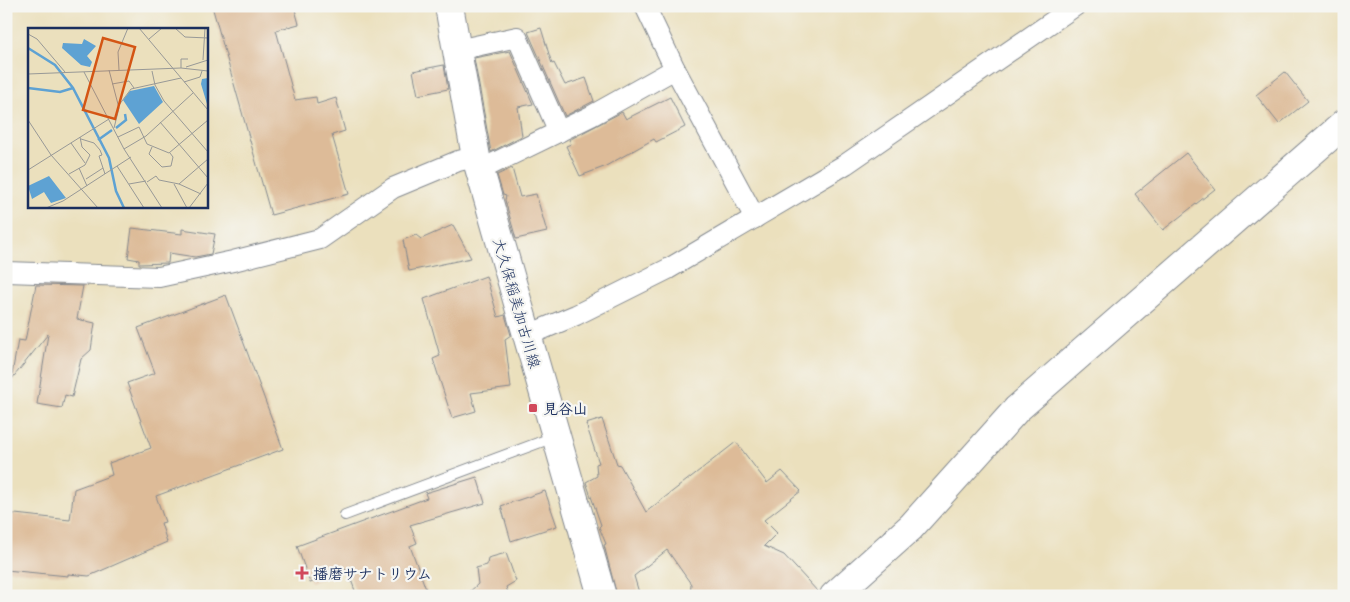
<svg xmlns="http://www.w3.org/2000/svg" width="1350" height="602" viewBox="0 0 1350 602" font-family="Delius,'Klee One',sans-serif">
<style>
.building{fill:#ddbb98}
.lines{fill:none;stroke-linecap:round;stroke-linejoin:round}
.lane-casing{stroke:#83888e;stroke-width:12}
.street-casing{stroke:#83888e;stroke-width:22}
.secondary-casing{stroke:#83888e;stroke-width:30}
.lane{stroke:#fff;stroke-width:10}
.street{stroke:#fff;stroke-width:20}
.secondary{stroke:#fff;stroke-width:28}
.poi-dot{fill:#d1495b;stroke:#f6f6f2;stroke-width:2}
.labels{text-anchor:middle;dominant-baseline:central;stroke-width:4.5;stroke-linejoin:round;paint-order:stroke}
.street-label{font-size:15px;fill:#1b2f5e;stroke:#f6f6f2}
.poi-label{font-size:15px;font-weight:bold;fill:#1b2f5e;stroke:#f6f6f2;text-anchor:start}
.inset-river{fill:none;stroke:#5ea2d3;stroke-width:2.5}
.inset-road{fill:none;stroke:#989997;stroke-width:1}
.view{fill:#d45514;fill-opacity:0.15;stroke:#d45514;stroke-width:2.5}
.inset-edge{fill:none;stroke:#1b2f5e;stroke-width:2.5}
</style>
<rect width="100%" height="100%" fill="#f6f6f2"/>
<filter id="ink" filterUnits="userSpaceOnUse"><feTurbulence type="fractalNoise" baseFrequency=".02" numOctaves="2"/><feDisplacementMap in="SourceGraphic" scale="10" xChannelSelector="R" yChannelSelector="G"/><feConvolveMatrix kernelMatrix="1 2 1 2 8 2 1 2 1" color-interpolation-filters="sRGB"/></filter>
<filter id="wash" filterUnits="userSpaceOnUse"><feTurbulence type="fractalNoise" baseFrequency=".0096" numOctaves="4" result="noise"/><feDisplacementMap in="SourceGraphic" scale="20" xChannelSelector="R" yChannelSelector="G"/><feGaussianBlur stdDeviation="1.12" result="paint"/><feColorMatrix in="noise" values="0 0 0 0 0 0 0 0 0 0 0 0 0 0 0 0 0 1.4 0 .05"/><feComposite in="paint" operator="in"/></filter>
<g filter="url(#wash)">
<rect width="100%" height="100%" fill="#ebe0bd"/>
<g id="blocks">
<g class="building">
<path d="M 212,6 L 294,6 L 299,24 L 276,30 L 295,100 L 316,97 L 317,104 L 336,98 L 345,131 L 332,135 L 349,194 L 271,215 Z"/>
<path d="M 541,28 L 552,64 L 554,63 L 565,85 L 586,78 L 594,101 L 565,116 L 528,32 Z"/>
<path d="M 510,51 L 533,104 L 518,107 L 522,136 L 491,152 L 474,58 Z"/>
<path d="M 444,65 L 448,89 L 418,95 L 413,71 Z"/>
<path d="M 1285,72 L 1308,101 L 1279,124 L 1256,95 Z"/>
<path d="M 670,97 L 685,127 L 656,142 L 654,139 L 604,167 L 580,176 L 566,146 L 571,144 L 569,140 L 622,112 L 626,119 Z"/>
<path d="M 1186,153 L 1215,189 L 1163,230 L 1135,194 Z"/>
<path d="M 512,168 L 520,197 L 536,194 L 547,232 L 516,239 L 505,200 L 506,196 L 503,195 L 497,175 Z"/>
<path d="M 453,225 L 471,258 L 409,271 L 403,240 L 416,235 L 421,239 Z"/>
<path d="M 132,228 L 182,234 L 182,229 L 215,234 L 211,254 L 195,257 L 169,253 L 168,263 L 139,264 L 139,260 L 128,258 Z"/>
<path d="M 486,276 L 498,317 L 505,315 L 511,335 L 505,339 L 511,388 L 471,393 L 476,411 L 452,418 L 433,359 L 440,356 L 424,299 Z"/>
<path d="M 36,285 L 83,286 L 77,319 L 95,323 L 91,350 L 81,359 L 72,397 L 65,395 L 62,408 L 37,404 L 48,334 L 11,380 L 18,340 L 25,341 Z"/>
<path d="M 226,295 L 283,449 L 156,496 L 165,522 L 161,523 L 167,542 L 89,576 L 68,574 L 68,576 L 6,570 L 6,513 L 70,520 L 74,489 L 112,475 L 109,463 L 151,448 L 127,383 L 155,373 L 138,328 Z"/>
<path d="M 602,419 L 617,464 L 620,465 L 646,512 L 736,442 L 767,483 L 782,471 L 801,491 L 764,520 L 777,533 L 764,546 L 784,555 L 819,593 L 819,596 L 690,596 L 691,584 L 667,550 L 634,576 L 640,596 L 617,596 L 604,545 L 606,544 L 599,527 L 601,525 L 586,482 L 597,476 L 596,464 L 599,463 L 586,424 Z"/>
<path d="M 477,477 L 485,503 L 410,525 L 417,543 L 410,546 L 427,592 L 417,596 L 357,596 L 347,569 L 310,583 L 297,546 L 427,498 L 425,493 Z"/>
<path d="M 545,491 L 557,526 L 511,541 L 501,506 Z"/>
<path d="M 506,553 L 516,581 L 506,587 L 509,596 L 465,596 L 478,584 L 476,568 L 487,565 L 488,558 Z"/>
</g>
</g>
</g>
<g filter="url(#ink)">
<use href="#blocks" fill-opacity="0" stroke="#83888e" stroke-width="1"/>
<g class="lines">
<g class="lane-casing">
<path id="lane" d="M 345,515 L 554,437"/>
</g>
<g class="street-casing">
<g id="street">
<path d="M 645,6 L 675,69 L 755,218"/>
<path d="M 457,50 L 517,37 L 559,132"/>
<path d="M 480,170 L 591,116 L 675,69"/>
<path d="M 6,272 L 159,277 L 233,261 L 320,239 L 393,188 L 458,161 L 476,157"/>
<path d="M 526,336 L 576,315 L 668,269 L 846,164 L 1075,6"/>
</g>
</g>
<g class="secondary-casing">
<g id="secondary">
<path d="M 449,6 L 476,157 L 602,596"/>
<path d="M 834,596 L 911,527 L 1017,409 L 1344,124"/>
</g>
</g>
<use href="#lane" class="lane"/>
<use href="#street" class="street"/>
<use href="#secondary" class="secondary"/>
</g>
</g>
<g class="poi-dot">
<rect x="528" y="403" width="10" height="10" rx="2.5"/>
<path d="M299.5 565.5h5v5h5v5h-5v5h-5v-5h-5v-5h5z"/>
</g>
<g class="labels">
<g class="street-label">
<text transform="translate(517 303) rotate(74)">大久保稲美加古川線</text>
</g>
<g class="poi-label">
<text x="543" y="408">見谷山</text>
<text x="313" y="573">播磨サナトリウム</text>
</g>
</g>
<g transform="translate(28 28)">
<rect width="180" height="180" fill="#ebe0bd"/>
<path d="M 56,11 L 68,18 L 59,28 L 64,34 L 62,39 L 53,37 L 34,20 L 35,15 L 54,16 ZM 180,50 L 180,75 L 179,76 L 173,56 L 174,51 ZM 126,58 L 135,74 L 111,96 L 95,72 L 102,63 ZM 21,148 L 38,170 L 23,175 L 16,164 L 4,171 L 0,158 Z" fill="#5ea2d3"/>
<path class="inset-river" d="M 0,20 L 27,37 L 45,60 L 81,130 L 88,163 L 96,180M 0,60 L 32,64 L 45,60M 88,100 L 98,92 L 97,86M 70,112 L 84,102"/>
<path class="inset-road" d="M 111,0 L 180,82M 147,0 L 157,9 L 180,10M 0,6 L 9,11 L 37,44M 121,11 L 134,0M 175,32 L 177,0M 158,39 L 180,32M 153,40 L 153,31 L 160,31M 81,42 L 91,80 L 86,100M 91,42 L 90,24 L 100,0M 124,43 L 127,57 L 136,73 L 180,124M 56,44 L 96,121 L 134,180M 0,46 L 153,40 L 180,43M 156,54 L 172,49 L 174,43M 84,56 L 101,53 L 106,60M 91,77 L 103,61 L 153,50M 0,92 L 23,127 L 70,180M 132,94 L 180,150M 90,109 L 111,99 L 119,116 L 141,125 L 180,92M 53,111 L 66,115 L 72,122 L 74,127 L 71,128 L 77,146M 43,115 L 57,135M 124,119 L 121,126 L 134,139M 96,121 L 118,108 L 165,65M 89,138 L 116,180M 134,139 L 143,138 L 145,129 L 142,125M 51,140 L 59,158M 0,142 L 81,91M 41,146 L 57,137 L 62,127 L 54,119 L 52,109M 58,151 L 75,140M 119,154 L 128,148 L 131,152 L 151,156 L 173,166M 101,156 L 118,153M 146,156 L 159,180M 151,156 L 180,131M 18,180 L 35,173 L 103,129M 161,180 L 180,155"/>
<path class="view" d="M 75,10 L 107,19 L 87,91 L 55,82 Z"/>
<rect width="180" height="180" class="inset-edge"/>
</g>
<rect width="1350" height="602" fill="none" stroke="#f6f6f2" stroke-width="25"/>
</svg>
